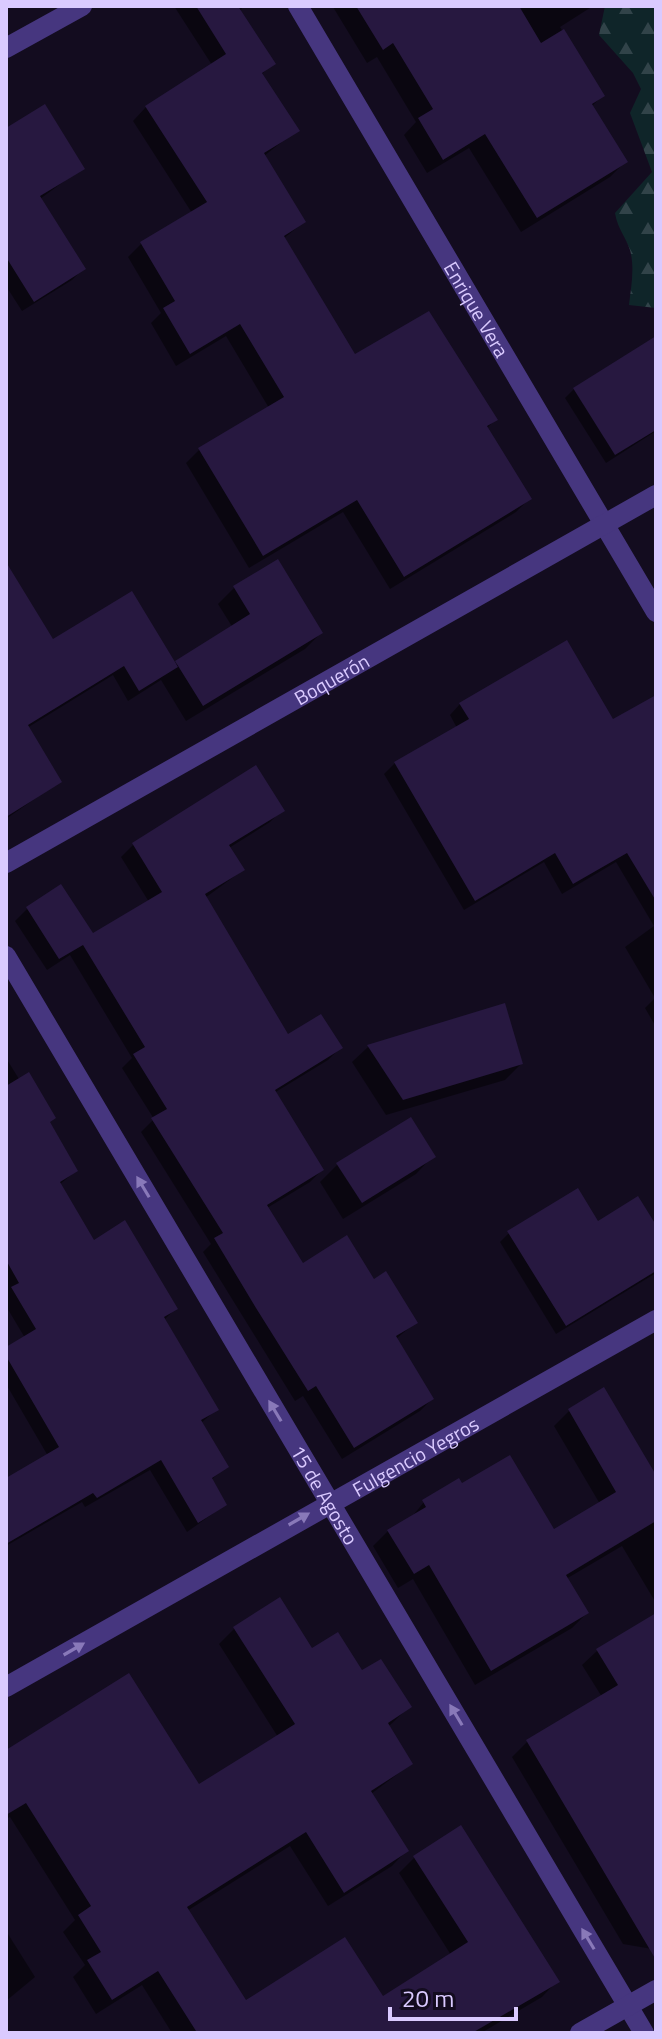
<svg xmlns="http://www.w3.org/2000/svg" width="662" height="2039" viewBox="0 0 662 2039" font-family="'Titillium Web',sans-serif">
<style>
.forest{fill:url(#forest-firs)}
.shadow{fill:#0007}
.building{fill:#271840}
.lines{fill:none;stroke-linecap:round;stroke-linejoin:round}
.minor{stroke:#46367f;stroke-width:20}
.oneway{fill:#8979b9}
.labels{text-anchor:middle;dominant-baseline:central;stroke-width:8;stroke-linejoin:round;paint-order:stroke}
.street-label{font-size:20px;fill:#dacaff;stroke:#130c1f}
</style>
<defs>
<pattern id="forest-firs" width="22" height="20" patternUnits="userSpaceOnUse" patternTransform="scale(2)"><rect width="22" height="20" fill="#0f2529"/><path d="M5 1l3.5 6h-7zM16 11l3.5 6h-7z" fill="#314349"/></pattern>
</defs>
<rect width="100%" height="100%" fill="#130c1f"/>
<path class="forest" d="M 605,6 L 656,6 L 656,308 L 629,305 C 631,287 635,268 630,250 C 626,237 618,230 615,213 L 652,172 L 630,113 L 641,89 L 633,73 L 599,35 Z"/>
<g class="shadow">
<path d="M 174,6 L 243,6 L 240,12 L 273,63 L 261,75 L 297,130 L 264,156 L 304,222 L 283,239 L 354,357 L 496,419 L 486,429 L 529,499 L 516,512 L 390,589 L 343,512 L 249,568 L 186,463 L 199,450 L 269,408 L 226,336 L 176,366 L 151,323 L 161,313 L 128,257 L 141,244 L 192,213 L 133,121 L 146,107 L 212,65 Z"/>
<path d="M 593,6 L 560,27 L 603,95 L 592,106 L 625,162 L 610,177 L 521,232 L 469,148 L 427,173 L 404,135 L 416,122 L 377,57 L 367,63 L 333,7 Z"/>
<path d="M 6,132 L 82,168 L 40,199 L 83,269 L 72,280 L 22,311 L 6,286 Z"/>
<path d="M 656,343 L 656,431 L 606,463 L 565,398 L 574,389 Z"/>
<path d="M 277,562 L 321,633 L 305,649 L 186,721 L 161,680 L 128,701 L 113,675 L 27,728 L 60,781 L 6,819 L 6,600 L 52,642 L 175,665 L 233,628 L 218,604 L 234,588 Z"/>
<path d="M 460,704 L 613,722 L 656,717 L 656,1027 L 645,1008 L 655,998 L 625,947 L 654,926 L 616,862 L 562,894 L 544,862 L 464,910 L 384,774 L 395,763 L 457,728 L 450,715 Z"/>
<path d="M 282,810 L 270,822 L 229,848 L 243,870 L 205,898 L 288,1037 L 340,1048 L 328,1060 L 274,1093 L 322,1170 L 310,1182 L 267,1208 L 303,1266 L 374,1282 L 416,1322 L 396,1339 L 432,1399 L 420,1411 L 342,1459 L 303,1396 L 295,1401 L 203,1252 L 211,1244 L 141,1132 L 154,1119 L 122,1068 L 132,1058 L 70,955 L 47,970 L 15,921 L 27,909 L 92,936 L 149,902 L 121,857 L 133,845 Z"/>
<path d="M 503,1006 L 521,1064 L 505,1080 L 386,1115 L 352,1062 L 368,1047 Z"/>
<path d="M 6,1058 L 76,1171 L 59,1185 L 93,1242 L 175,1309 L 165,1319 L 216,1410 L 201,1423 L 227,1466 L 211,1480 L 225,1505 L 187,1532 L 150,1470 L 85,1507 L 82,1502 L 6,1546 L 6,1480 L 48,1456 L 6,1384 L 6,1349 L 25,1338 L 6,1306 Z"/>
<path d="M 433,1156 L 416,1174 L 343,1219 L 320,1182 L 338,1164 Z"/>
<path d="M 597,1223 L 656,1229 L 656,1273 L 556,1334 L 500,1242 L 509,1233 Z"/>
<path d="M 569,1411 L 652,1472 L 656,1470 L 656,1603 L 622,1546 L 566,1579 L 587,1613 L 572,1628 L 475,1685 L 413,1579 L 398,1588 L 373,1546 L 388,1531 L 410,1519 L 424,1502 L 461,1486 L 553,1532 L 600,1504 L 554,1426 Z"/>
<path d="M 656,1616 L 656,1947 L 652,1949 L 623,1944 L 512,1757 L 527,1742 L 602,1697 L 582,1665 L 598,1650 Z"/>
<path d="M 235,1628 L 311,1651 L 362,1673 L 409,1707 L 388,1727 L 411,1764 L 371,1794 L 407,1850 L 392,1866 L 328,1906 L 290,1846 L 187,1911 L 245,2003 L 382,1999 L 451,1955 L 399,1873 L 415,1857 L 557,1981 L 542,1997 L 481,2033 L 172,2033 L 142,1985 L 96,2014 L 73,1977 L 85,1965 L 63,1932 L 75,1920 L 10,1817 L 6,1819 L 6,1753 L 199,1787 L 278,1737 L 219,1644 Z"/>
<path d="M 8,1934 L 35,1977 L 6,2001 L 6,1935 Z"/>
</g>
<g class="building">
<path d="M 196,6 L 238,6 L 276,64 L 262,73 L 300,131 L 264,153 L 306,222 L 284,236 L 355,354 L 429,311 L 498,420 L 487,426 L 532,499 L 404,577 L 357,500 L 263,556 L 198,448 L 284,397 L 240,324 L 190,354 L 163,308 L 175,301 L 140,242 L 207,202 L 145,106 L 226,54 Z"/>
<path d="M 356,6 L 519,6 L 541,43 L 564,29 L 605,96 L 592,104 L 628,162 L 537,218 L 485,134 L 443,160 L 418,118 L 433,109 L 393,43 L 383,50 Z"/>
<path d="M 45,104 L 85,169 L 40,196 L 86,269 L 34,302 L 6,257 L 6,128 Z"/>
<path d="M 656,336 L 656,430 L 615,455 L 573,388 Z"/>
<path d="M 278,559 L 323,633 L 203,706 L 175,661 L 250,614 L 233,586 Z"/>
<path d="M 6,562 L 53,639 L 132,591 L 178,667 L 139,691 L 124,666 L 28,725 L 62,782 L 6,817 Z"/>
<path d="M 567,640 L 613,719 L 656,695 L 656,901 L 627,853 L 573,884 L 555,853 L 475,901 L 394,762 L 469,719 L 459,703 Z"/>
<path d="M 256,765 L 285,811 L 229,845 L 245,870 L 205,894 L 288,1034 L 321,1014 L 343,1048 L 275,1090 L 324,1170 L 267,1205 L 303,1263 L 347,1235 L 374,1279 L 386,1271 L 418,1323 L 396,1336 L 434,1399 L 354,1448 L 316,1386 L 308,1391 L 256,1308 L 214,1238 L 223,1233 L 151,1118 L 167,1109 L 133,1054 L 145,1047 L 83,945 L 59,959 L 26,907 L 61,884 L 93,933 L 162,892 L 132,843 Z"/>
<path d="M 505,1003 L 523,1064 L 403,1100 L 367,1045 Z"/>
<path d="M 29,1072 L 56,1118 L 50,1122 L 78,1171 L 60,1182 L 94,1240 L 125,1220 L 178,1309 L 164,1317 L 219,1410 L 201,1420 L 229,1467 L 212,1478 L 227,1505 L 198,1523 L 161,1460 L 97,1498 L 93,1493 L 6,1544 L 6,1478 L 59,1447 L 6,1356 L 6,1347 L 36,1329 L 11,1287 L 19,1283 L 6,1260 L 6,1086 Z"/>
<path d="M 411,1117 L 436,1157 L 362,1203 L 336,1163 Z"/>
<path d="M 578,1188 L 598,1221 L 638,1196 L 656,1225 L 656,1271 L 566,1326 L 507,1231 Z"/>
<path d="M 604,1387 L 656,1475 L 656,1521 L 566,1575 L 589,1613 L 491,1671 L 429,1565 L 414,1574 L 387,1530 L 426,1507 L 422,1500 L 459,1478 L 462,1483 L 510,1455 L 554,1529 L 616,1492 L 568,1409 Z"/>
<path d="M 280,1597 L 312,1648 L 338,1632 L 362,1670 L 381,1659 L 412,1707 L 388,1723 L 413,1764 L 371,1791 L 409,1851 L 344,1893 L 306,1832 L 187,1907 L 246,2000 L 345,1937 L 383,1996 L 468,1942 L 413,1856 L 461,1825 L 560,1982 L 472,2033 L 193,2033 L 196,2031 L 158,1971 L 112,2000 L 87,1960 L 101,1952 L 78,1915 L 91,1906 L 26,1803 L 6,1815 L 6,1750 L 129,1673 L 199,1784 L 295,1724 L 233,1627 Z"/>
<path d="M 656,1613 L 656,1960 L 526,1740 L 618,1685 L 596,1649 Z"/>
</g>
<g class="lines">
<g class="minor">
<path id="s1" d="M 298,6 L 656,612"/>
<path d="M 6,48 L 82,6"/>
<path id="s2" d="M 6,863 L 656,495"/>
<path id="s3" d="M 6,956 L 644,2033"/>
<path id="s4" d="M 6,1687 L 656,1320"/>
<path d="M 580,2033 L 656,1990"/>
</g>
</g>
<defs><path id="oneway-solid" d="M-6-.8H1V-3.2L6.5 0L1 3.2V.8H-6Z" transform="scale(2)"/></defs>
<g class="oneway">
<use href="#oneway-solid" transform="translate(143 1187) rotate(-121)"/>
<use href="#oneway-solid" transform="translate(275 1411) rotate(-121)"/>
<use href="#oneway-solid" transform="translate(299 1519) rotate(-30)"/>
<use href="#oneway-solid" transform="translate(74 1649) rotate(-30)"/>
<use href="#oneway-solid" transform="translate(456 1715) rotate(-121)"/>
<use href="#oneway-solid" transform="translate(588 1939) rotate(-121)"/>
</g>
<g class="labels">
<g class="street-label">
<text stroke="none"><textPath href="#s1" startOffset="352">Enrique Vera</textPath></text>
<text stroke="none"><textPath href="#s2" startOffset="374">Boquerón</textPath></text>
<text stroke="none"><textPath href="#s4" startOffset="470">Fulgencio Yegros</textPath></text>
<text stroke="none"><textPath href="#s3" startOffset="626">15 de Agosto</textPath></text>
</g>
</g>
<rect width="662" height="2039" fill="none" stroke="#dacaff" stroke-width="16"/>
<path d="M390 2007v12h126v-12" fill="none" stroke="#dacaff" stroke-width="4"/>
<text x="402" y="2007" font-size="24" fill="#dacaff" stroke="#130c1f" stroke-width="6" paint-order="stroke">20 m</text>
</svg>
